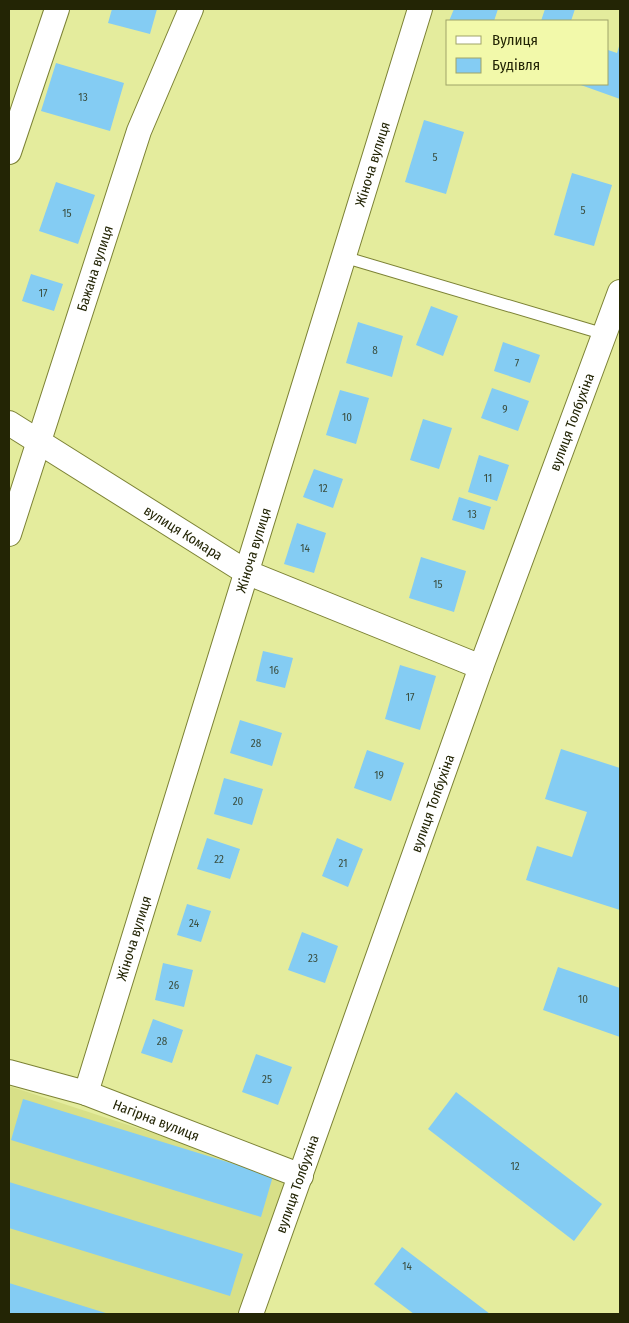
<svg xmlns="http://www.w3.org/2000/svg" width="629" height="1323" viewBox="0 0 629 1323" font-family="'Fira Sans Condensed',sans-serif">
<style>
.built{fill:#d8e088}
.building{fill:#84ccf3}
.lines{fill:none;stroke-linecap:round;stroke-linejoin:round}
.lane-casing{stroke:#7c8235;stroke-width:13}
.street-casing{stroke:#7c8235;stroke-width:26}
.lane{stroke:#fff;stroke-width:11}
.street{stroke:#fff;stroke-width:24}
.labels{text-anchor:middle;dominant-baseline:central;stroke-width:4.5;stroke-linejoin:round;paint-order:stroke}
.number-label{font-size:11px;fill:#3b4f40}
.street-label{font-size:14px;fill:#232505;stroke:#f2f9aa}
</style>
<rect width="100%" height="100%" fill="#e4ec9d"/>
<path class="built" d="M 9,1086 L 290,1178 L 239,1314 L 9,1314 Z"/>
<g class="building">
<path d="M 112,9 L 157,9 L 150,34 L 108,23 Z"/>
<path d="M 454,9 L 498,9 L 494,21 L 449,21 Z"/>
<path d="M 545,9 L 575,9 L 571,21 L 541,21 Z"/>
<path d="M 620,43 L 620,99 L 578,84 L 608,84 L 608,50 L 617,53 Z"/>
<path d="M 56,63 L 124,83 L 110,131 L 41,111 Z"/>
<path d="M 424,120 L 464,132 L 446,194 L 405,182 Z"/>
<path d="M 572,173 L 612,185 L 594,246 L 554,235 Z"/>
<path d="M 56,182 L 95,195 L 78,244 L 39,231 Z"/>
<path d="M 31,274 L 63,284 L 54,311 L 22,301 Z"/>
<path d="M 431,306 L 458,316 L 443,356 L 416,345 Z"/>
<path d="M 358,322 L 403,336 L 392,377 L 346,363 Z"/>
<path d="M 503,342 L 540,355 L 530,383 L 494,371 Z"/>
<path d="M 492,388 L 529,401 L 518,431 L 481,418 Z"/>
<path d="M 340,390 L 369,398 L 356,444 L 326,435 Z"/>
<path d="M 423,419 L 452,428 L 439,469 L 410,460 Z"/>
<path d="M 479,455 L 509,465 L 497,501 L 468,492 Z"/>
<path d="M 314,469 L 343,479 L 333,508 L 303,497 Z"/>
<path d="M 459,497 L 491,507 L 484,530 L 452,520 Z"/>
<path d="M 297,523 L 326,533 L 314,573 L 284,564 Z"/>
<path d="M 421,557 L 466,571 L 454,612 L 409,598 Z"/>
<path d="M 263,651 L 293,658 L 285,688 L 256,681 Z"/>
<path d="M 400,665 L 436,676 L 420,730 L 385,719 Z"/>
<path d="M 240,720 L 282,733 L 272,766 L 230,753 Z"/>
<path d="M 561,749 L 620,768 L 620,910 L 526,880 L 537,846 L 572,857 L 587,812 L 545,799 Z"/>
<path d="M 367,750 L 404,763 L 391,801 L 354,788 Z"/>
<path d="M 224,778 L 263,789 L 252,825 L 214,814 Z"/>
<path d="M 207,838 L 240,849 L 230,879 L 197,869 Z"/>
<path d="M 337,838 L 363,849 L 348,887 L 322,876 Z"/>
<path d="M 187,904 L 211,911 L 201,942 L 177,935 Z"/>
<path d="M 302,932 L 338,946 L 325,983 L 288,970 Z"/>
<path d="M 163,963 L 193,970 L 184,1007 L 155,1000 Z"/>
<path d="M 558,967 L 620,988 L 620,1037 L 543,1010 Z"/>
<path d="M 153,1019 L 183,1030 L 172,1063 L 141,1053 Z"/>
<path d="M 256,1054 L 292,1067 L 278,1105 L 242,1092 Z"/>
<path d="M 456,1092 L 602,1204 L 574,1241 L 428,1129 Z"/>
<path d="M 23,1099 L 273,1176 L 261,1217 L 11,1140 Z"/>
<path d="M 9,1182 L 243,1254 L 230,1296 L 9,1228 Z"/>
<path d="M 402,1247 L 490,1314 L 414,1314 L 374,1284 Z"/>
<path d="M 9,1283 L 109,1314 L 9,1314 Z"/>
</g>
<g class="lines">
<g class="lane-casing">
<path id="lane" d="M 344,257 L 604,334"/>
</g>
<g class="street-casing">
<g id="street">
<path d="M 9,152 L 57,9"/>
<path id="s1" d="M 9,423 L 246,572 L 481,667"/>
<path id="s2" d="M 9,534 L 139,131 L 191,9"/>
<path id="s3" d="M 9,1072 L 86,1093 L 301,1176"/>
<path id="s4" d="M 86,1093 L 420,9"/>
<path id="s5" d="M 251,1314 L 481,667 L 620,292"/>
</g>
</g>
<use href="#lane" class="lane"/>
<use href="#street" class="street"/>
</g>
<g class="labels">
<g class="number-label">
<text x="83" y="97">13</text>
<text x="435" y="157">5</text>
<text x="583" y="210">5</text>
<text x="67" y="213">15</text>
<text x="43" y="293">17</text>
<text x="375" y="350">8</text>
<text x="517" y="363">7</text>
<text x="505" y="409">9</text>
<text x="347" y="417">10</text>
<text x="488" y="478">11</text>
<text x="323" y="488">12</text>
<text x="472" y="514">13</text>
<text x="305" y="548">14</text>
<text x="438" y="584">15</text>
<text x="274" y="670">16</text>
<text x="410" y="697">17</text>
<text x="256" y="743">28</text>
<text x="379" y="775">19</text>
<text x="238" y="801">20</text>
<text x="219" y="859">22</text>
<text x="343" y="863">21</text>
<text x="194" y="923">24</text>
<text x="313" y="958">23</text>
<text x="174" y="985">26</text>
<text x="583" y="999">10</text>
<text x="162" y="1041">28</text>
<text x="267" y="1079">25</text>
<text x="515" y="1166">12</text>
<text x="407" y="1266">14</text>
</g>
<g class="street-label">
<text stroke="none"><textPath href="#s4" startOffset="972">Жіноча вулиця</textPath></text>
<text stroke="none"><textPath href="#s2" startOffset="279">Бажана вулиця</textPath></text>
<text stroke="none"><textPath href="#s5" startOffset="948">вулиця Толбухіна</textPath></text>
<text stroke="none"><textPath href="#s1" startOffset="206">вулиця Комара</textPath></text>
<text stroke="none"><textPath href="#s4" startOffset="568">Жіноча вулиця</textPath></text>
<text stroke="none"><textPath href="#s5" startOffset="542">вулиця Толбухіна</textPath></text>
<text stroke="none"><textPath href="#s4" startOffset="162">Жіноча вулиця</textPath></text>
<text stroke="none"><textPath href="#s3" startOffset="155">Нагірна вулиця</textPath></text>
<text stroke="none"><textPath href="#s5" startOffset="138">вулиця Толбухіна</textPath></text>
</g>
</g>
<rect width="629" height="1323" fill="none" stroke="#232505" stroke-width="20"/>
<rect x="446" y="20" width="162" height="65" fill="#f2f9aa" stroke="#9fa468"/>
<rect x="456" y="36" width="25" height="8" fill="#ffffff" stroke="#9fa468"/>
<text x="492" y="45" font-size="15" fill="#232505">Вулиця</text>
<rect x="456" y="58" width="25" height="15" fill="#84ccf3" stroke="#9fa468"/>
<text x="492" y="70" font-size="15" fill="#232505">Будівля</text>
</svg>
